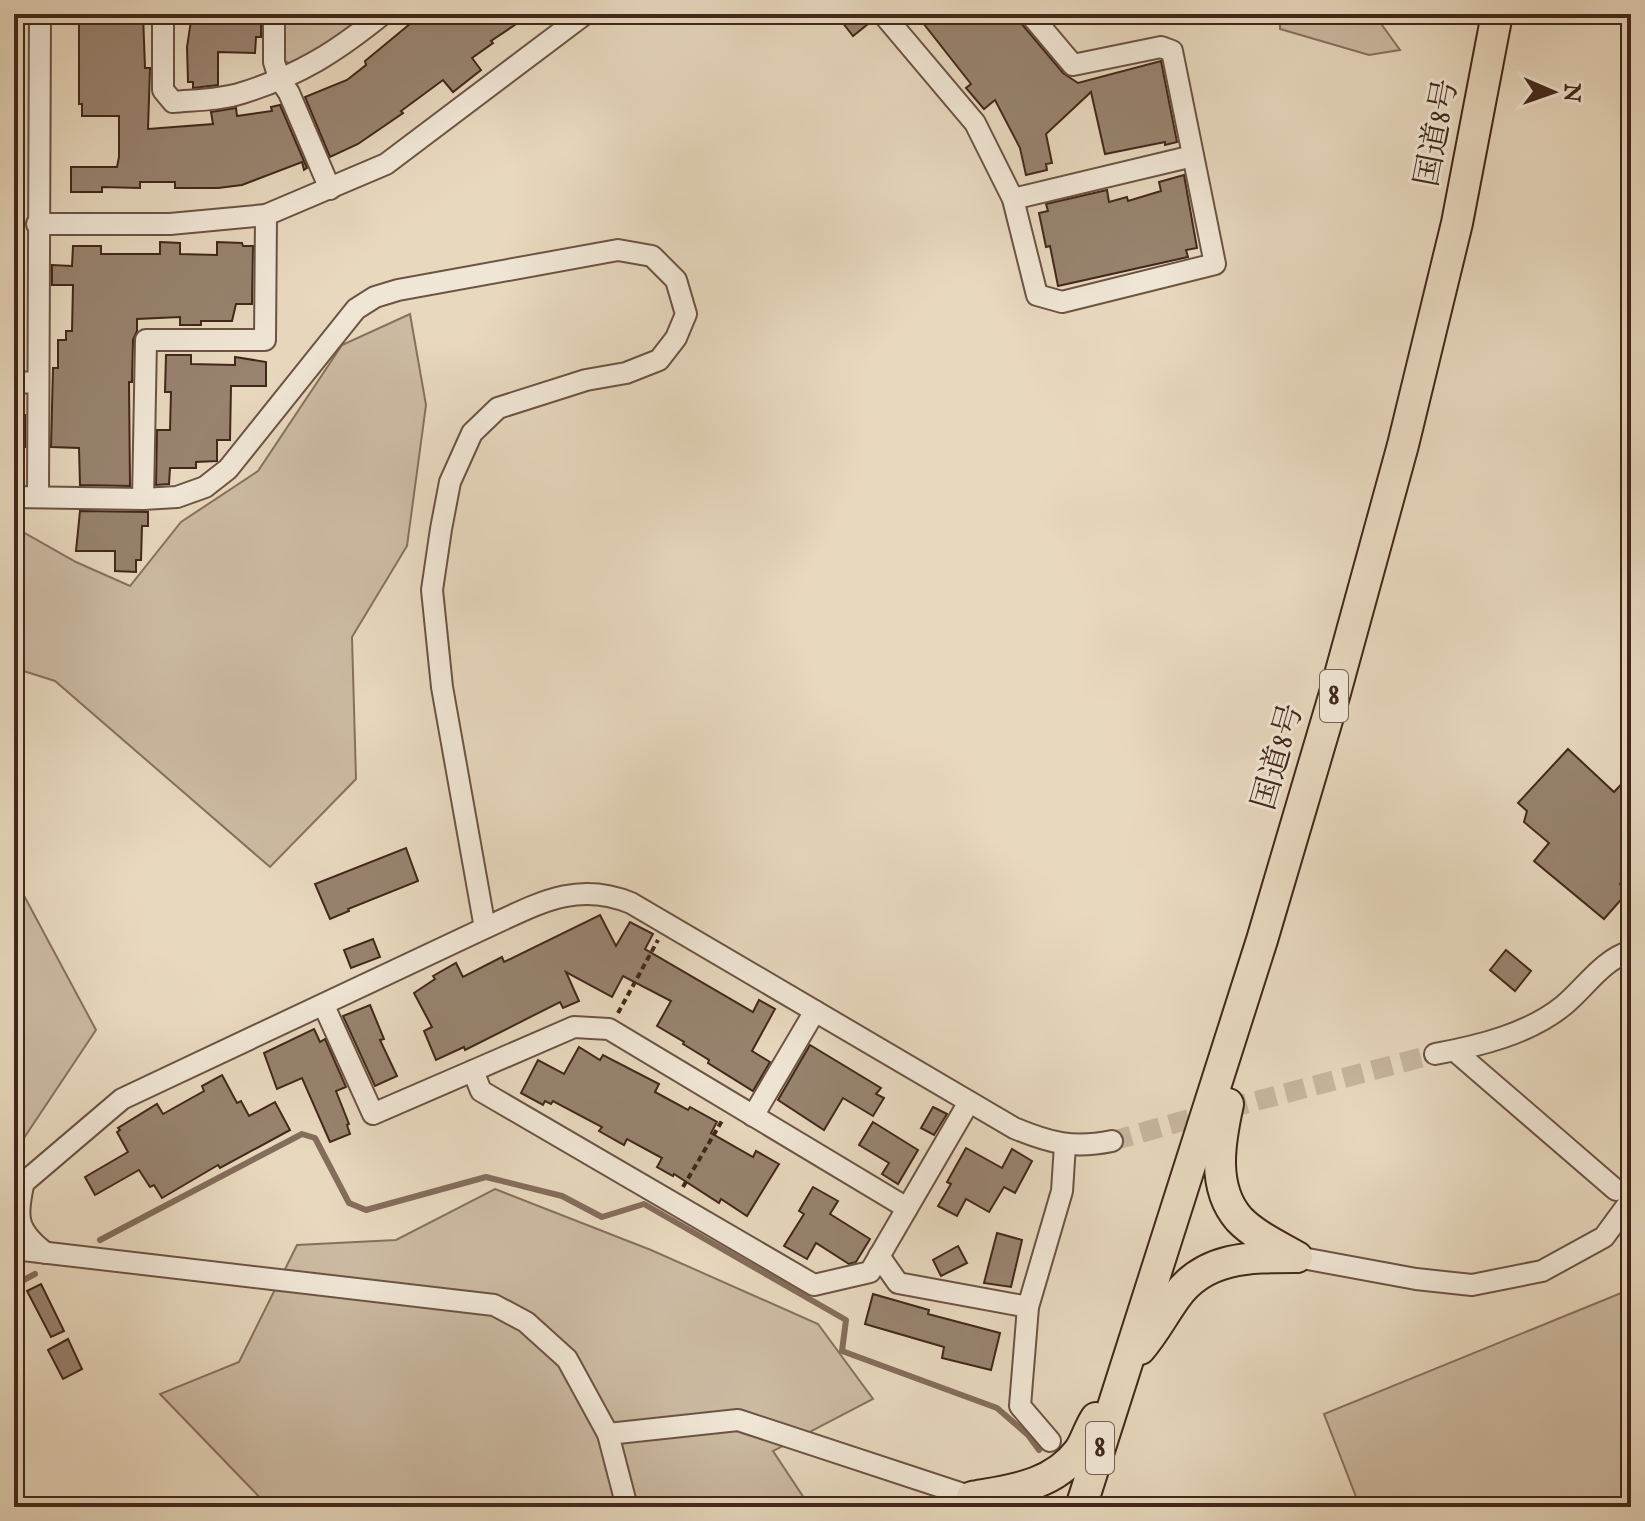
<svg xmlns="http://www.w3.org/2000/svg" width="1645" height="1521" viewBox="0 0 1645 1521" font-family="'IM FELL English','Noto Serif JP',serif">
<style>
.green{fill:#ccbaa2;stroke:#87705e;stroke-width:2}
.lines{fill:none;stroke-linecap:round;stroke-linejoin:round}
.stream{stroke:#846d5b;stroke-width:6}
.building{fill:#98836f;stroke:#42271a;stroke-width:2}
.minor-tunnel{stroke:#c7b59d;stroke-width:20;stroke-dasharray:20 10;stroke-linecap:butt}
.minor-casing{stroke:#6c5343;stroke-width:24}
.highway-casing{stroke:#42271a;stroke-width:34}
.path{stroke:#42271a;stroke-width:4;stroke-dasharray:6 4;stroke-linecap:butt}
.minor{stroke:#f0e6d5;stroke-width:20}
.highway{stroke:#e8d8be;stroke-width:30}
.labels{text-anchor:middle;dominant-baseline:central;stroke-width:6;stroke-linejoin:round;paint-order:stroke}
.shield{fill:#f0e6d5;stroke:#766052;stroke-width:2}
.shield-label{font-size:30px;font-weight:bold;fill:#42271a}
.street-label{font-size:32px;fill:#42271a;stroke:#f0e6d5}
</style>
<rect width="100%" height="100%" fill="#e8d8be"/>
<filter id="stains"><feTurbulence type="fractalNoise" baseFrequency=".0025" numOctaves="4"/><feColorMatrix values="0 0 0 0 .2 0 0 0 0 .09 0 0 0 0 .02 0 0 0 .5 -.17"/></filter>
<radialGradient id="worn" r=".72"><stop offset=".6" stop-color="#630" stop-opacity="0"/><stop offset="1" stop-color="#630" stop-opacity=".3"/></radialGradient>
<g class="green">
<path d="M 283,14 L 369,14 L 335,41 L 292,66 L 283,59 Z"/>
<path d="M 1280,14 L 1382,14 L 1382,25 L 1400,50 L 1369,55 L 1280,29 Z"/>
<path d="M 410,314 L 426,405 L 407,546 L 352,637 L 356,779 L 270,867 L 55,681 L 14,668 L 14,527 L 76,562 L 130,586 L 181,522 L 258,471 L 342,345 Z"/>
<path d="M 14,877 L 96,1030 L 14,1153 Z"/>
<path d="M 495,1189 L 651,1250 L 818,1324 L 873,1399 L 773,1451 L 810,1507 L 269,1507 L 160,1394 L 239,1362 L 297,1245 L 396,1240 Z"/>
<path d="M 1631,1289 L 1631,1507 L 1360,1507 L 1324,1414 Z"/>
</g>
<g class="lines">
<g class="stream">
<path d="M 100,1240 L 302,1134 L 315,1138 L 349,1203 L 366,1210 L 486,1177 L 562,1196 L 602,1217 L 644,1204 L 846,1320 L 842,1351 L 997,1408 L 1028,1435 L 1039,1450"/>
<path d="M 14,1285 L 35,1274"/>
</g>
</g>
<g class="building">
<path d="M 79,14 L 143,14 L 145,68 L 150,68 L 148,129 L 213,124 L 211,112 L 236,108 L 237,116 L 272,111 L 271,107 L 280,105 L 307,168 L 304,170 L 302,162 L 242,185 L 218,188 L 175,188 L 175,182 L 140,182 L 140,188 L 102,187 L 102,192 L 71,192 L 71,167 L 117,167 L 119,157 L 119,116 L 82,116 L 82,104 L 79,104 Z"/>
<path d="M 192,14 L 261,14 L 261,37 L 256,37 L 255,53 L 218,52 L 218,85 L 193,88 L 193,82 L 188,82 L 187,47 Z"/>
<path d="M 422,14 L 531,14 L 491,41 L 493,43 L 472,58 L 481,70 L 453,92 L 443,80 L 401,111 L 403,113 L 358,144 L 330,157 L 305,97 L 347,80 L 366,65 L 365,61 Z"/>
<path d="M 836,14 L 860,14 L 868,24 L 853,36 Z"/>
<path d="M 916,14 L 1017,14 L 1020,22 L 1063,73 L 1078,83 L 1161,61 L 1177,142 L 1165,145 L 1165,142 L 1105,154 L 1091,92 L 1046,134 L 1052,163 L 1046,164 L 1047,170 L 1026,175 L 1020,148 L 995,100 L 984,109 L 966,88 L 971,84 Z"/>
<path d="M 1184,175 L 1197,248 L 1186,250 L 1188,257 L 1058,286 L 1050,246 L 1046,247 L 1039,213 L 1048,211 L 1046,204 L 1107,190 L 1109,202 L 1127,197 L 1128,201 L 1161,191 L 1159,182 Z"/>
<path d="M 160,242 L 180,243 L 180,254 L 217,255 L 217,242 L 242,243 L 243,246 L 253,246 L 252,304 L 236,304 L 232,321 L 201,321 L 201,325 L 180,325 L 180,317 L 137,319 L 137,331 L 133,340 L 132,382 L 129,382 L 130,486 L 80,485 L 79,448 L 51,447 L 53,368 L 58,368 L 58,340 L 66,340 L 66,331 L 72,331 L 73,285 L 52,285 L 52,265 L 72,266 L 73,246 L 101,246 L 101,254 L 160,254 Z"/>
<path d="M 166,355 L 191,355 L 191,364 L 235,365 L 235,357 L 266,362 L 266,386 L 231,386 L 230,440 L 217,440 L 217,461 L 196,462 L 196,468 L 170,468 L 169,484 L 156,485 L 157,430 L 170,430 L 171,392 L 165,392 Z"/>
<rect x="14" y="415" width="11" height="32"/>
<path d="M 80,511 L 148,512 L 148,526 L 142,526 L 141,560 L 136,560 L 136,572 L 115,571 L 115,551 L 76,551 Z"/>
<path d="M 1568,749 L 1614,792 L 1631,774 L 1631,872 L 1620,884 L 1626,894 L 1604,919 L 1534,861 L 1549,843 L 1524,822 L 1527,811 L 1518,803 Z"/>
<path d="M 406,848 L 418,881 L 348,909 L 349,911 L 330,919 L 315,884 Z"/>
<path d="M 600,915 L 616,946 L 630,922 L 653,934 L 645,949 L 753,1012 L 759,1000 L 775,1009 L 752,1051 L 770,1062 L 753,1091 L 708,1063 L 709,1060 L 683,1044 L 684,1042 L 657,1026 L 671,1001 L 623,976 L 612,997 L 566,972 L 579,1001 L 563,1008 L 560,1002 L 465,1050 L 464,1047 L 436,1060 L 424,1031 L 432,1027 L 414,993 L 435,979 L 433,976 L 456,963 L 463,977 L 502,957 L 504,962 Z"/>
<path d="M 373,939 L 380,957 L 351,968 L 344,950 Z"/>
<path d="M 1506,950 L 1531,971 L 1515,991 L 1490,970 Z"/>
<path d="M 370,1005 L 384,1039 L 380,1040 L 397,1076 L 375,1086 L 343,1016 Z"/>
<path d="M 314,1029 L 320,1042 L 325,1039 L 346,1087 L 336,1091 L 349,1124 L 347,1125 L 350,1134 L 330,1142 L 302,1078 L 277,1089 L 264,1053 Z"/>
<path d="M 810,1045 L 881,1088 L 876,1094 L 884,1098 L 873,1116 L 843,1098 L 824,1130 L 778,1100 Z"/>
<path d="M 579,1047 L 600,1060 L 603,1055 L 659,1084 L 655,1092 L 688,1110 L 690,1107 L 717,1122 L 711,1133 L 753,1157 L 756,1151 L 779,1164 L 747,1216 L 721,1199 L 719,1203 L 674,1174 L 673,1176 L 657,1167 L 662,1158 L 627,1139 L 624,1145 L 599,1131 L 602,1127 L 553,1101 L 551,1104 L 545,1101 L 543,1105 L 521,1093 L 538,1060 L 564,1074 Z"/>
<path d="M 222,1075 L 237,1103 L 241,1101 L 249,1116 L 275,1102 L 290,1130 L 220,1168 L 218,1165 L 162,1198 L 154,1185 L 150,1187 L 139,1170 L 95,1195 L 85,1177 L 128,1152 L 117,1132 L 120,1130 L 118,1128 L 157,1104 L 163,1114 L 204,1091 L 202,1086 Z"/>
<path d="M 933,1107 L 947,1114 L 934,1135 L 921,1128 Z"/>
<path d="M 873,1122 L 918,1150 L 898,1184 L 882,1174 L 889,1163 L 859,1145 Z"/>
<path d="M 966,1148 L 1002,1168 L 1012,1149 L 1032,1161 L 1015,1193 L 1004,1187 L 989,1212 L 966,1199 L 957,1216 L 938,1206 L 951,1184 L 947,1182 Z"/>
<path d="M 813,1187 L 838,1201 L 830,1214 L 870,1239 L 856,1262 L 849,1264 L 816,1243 L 807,1259 L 784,1246 L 804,1214 L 799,1211 Z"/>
<path d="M 997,1233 L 1022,1240 L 1011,1287 L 984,1283 Z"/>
<path d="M 958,1246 L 967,1263 L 941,1276 L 933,1260 Z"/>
<path d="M 41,1284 L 64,1331 L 51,1337 L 27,1291 Z"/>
<path d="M 873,1294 L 929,1310 L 928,1314 L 1000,1333 L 991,1370 L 942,1358 L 944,1347 L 865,1324 Z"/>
<path d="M 68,1339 L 82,1369 L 63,1379 L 48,1350 Z"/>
</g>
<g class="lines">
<path class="minor-tunnel" d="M 1112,1141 L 1214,1112 L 1435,1054"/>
<g class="minor-casing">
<g id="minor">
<path d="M 163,14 L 163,90 L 173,102 C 195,100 221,100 242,93 C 300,75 336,52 383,14"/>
<path d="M 274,14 L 274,62 L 279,78 L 289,93 L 330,189"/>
<path d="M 883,14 L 975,123 L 1013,199 L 1037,295 L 1062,302 L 1215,264 L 1172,51 L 1161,47 L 1073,65 L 1030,14"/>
<path d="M 1013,199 L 1193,156"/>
<path d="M 37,224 L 170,224 L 266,215 L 386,164 L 585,14"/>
<path d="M 14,383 L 38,382"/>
<path d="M 14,497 L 143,499 L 177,497 L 205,487 L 228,469 L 356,309 L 375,297 L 398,290 L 618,250 L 652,256 L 676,280 L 686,314 L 676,338 L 659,360 L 626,373 L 586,380 L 498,408 L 472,433 L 450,482 L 441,529 L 432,590 L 442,687 L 485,928"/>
<path d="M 38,497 L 40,14"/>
<path d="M 143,499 L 146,340 L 265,340 L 266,215"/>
<path d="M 324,1006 L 373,1114 L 574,1027 L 609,1029 L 907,1208"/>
<path d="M 1455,1051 L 1616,1190"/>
<path d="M 1435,1054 C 1479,1046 1528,1034 1563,1006 C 1586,987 1602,960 1631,951"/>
<path d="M 473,1071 L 481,1091 L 814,1285 L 870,1272 L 969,1102"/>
<path d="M 753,1116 L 815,1011"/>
<path d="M 24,1181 C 16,1216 15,1230 46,1253"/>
<path d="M 14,1191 L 122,1099 L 485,928 C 536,905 575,880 631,903 L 1014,1128 C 1050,1143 1073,1149 1112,1141"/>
<path d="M 14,1249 L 494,1305 L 526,1322 L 567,1359 L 608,1434 L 627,1507"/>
<path d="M 879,1256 L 898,1283 L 1028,1307"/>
<path d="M 1297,1257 L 1416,1279 L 1472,1285 L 1542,1271 L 1604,1237 L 1631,1200"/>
<path d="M 608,1434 L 738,1420 L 972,1497"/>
<path d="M 1050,1441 L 1020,1406 L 1028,1307 L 1062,1191 L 1065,1145"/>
</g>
</g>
<g class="highway-casing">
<g id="highway">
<path d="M 1228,1104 C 1220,1140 1211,1187 1239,1219 C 1254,1235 1278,1246 1297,1257"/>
<path d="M 1140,1349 C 1154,1333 1163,1315 1176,1297 C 1204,1257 1250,1257 1295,1257"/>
<path d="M 972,1497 C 1011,1490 1053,1486 1079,1451 C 1086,1441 1089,1428 1096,1418"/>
<path d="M 1081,1507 L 1262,940 L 1335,693 L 1403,445 L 1457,223 L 1497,14"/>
</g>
</g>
<g class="path">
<path d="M 618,1013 L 658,940"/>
<path d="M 683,1187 L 723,1119"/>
</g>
<use href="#minor" class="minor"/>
<use href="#highway" class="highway"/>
</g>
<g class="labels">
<g class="shield">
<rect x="1320" y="670" width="28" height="52" rx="6"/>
<rect x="1086" y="1422" width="28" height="52" rx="6"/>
</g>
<g class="shield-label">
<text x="1334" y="696">8</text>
<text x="1100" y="1448">8</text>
</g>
<g class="street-label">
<text transform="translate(1438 133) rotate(-79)">国道8号</text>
<text transform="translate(1279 757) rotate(-74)">国道8号</text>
</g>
</g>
<rect width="1645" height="1521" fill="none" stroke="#e8d8be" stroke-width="48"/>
<rect x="16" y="16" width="1613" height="1489" fill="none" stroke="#42271a" stroke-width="4"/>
<rect x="24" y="24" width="1597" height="1473" fill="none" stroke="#42271a" stroke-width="2"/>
<g transform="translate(1553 92) rotate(92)" stroke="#f0e6d5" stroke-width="6" paint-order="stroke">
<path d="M0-6L14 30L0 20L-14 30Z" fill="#42271a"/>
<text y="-12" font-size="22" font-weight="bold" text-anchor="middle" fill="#42271a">N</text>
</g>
<rect width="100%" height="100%" filter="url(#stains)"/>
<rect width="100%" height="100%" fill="url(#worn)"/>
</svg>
